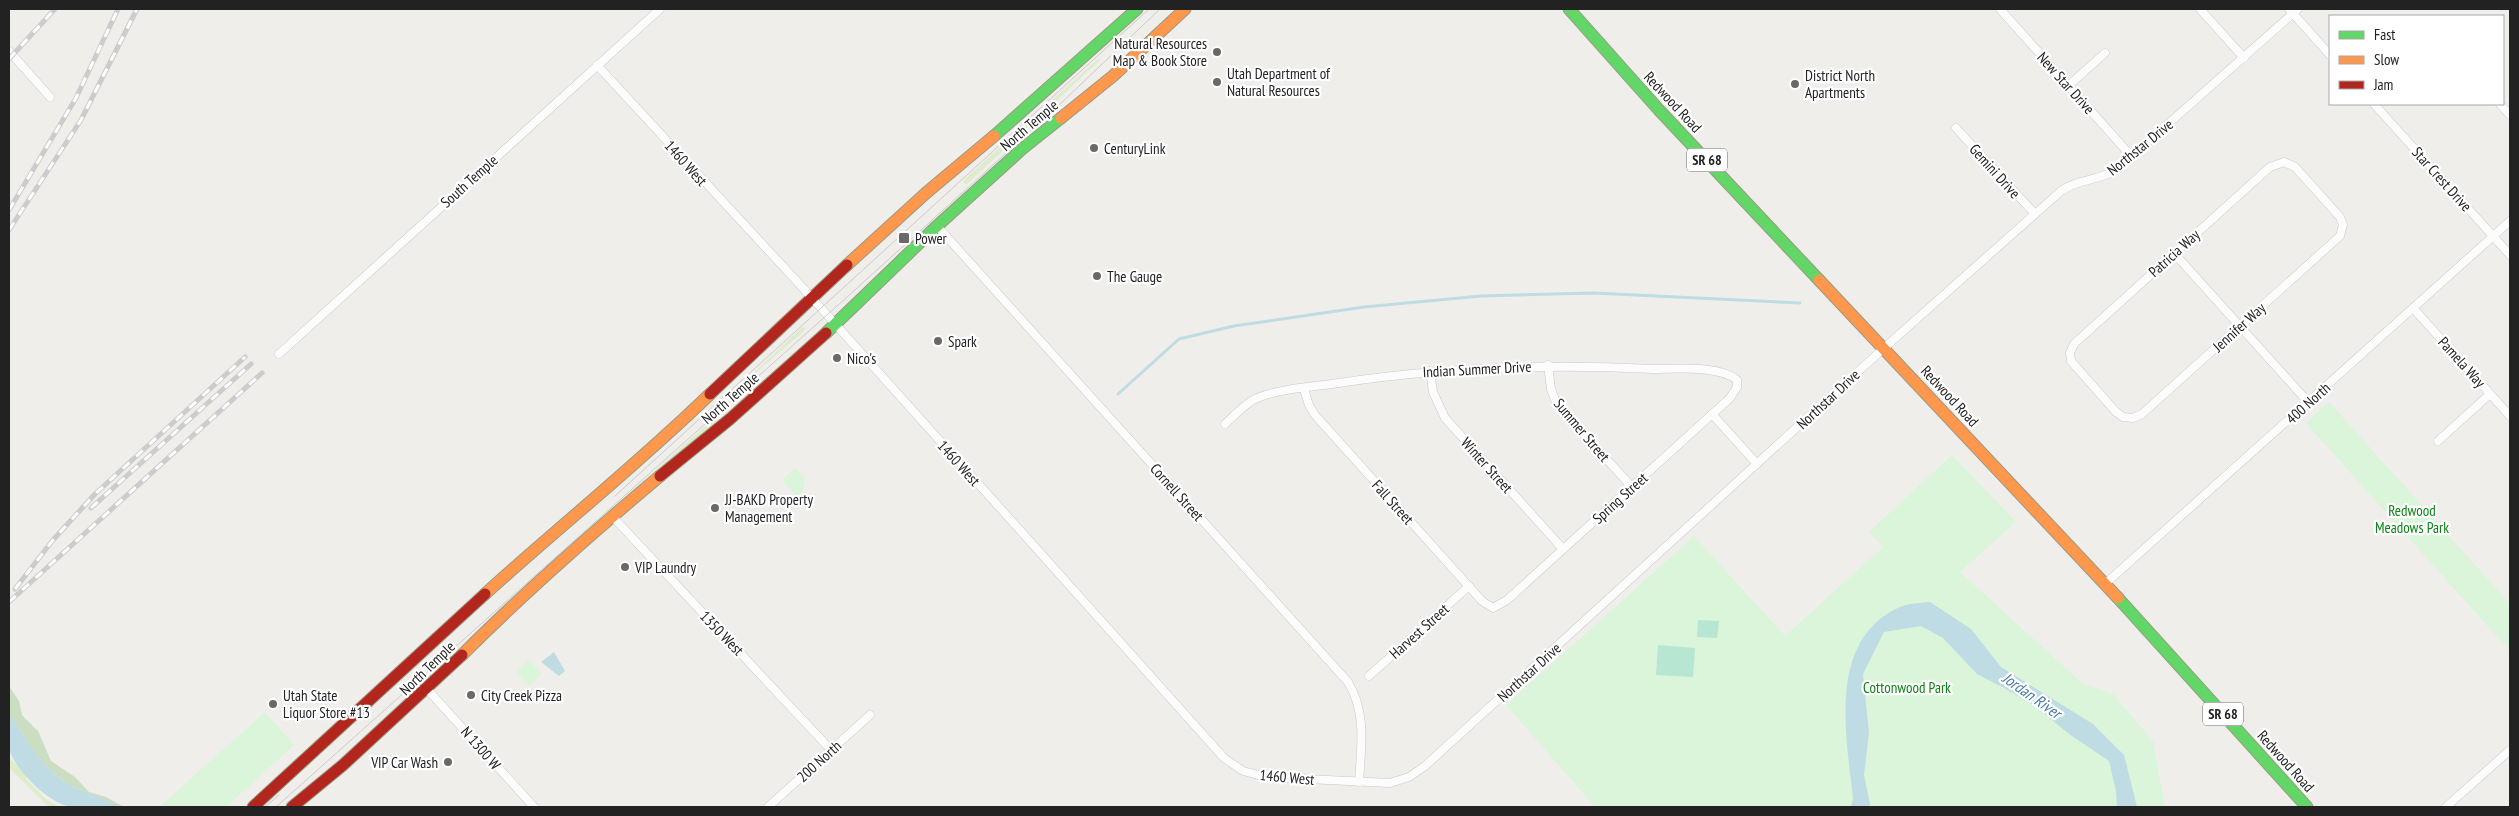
<svg xmlns="http://www.w3.org/2000/svg" width="2519" height="816" viewBox="0 0 2519 816" font-family="'PT Sans Narrow',sans-serif">
<style>
.grass{fill:#ddeccb}
.forest{fill:#cbdec1}
.park{fill:#daf5da}
.pitch{fill:#b7e6d2}
.water{fill:#bfdbe3}
.lines{fill:none;stroke-linecap:round;stroke-linejoin:round}
.stream{stroke:#bfdbe3;stroke-width:3}
.street-casing{stroke:#c9c8c7;stroke-width:9}
.fast-casing{stroke:#999a82;stroke-width:13}
.slow-casing{stroke:#999a82;stroke-width:13}
.jam-casing{stroke:#999a82;stroke-width:13}
.street{stroke:#fdfcfc;stroke-width:8}
.fast{stroke:#63d668;stroke-width:11}
.slow{stroke:#ff974d;stroke-width:11}
.jam{stroke:#b3261e;stroke-width:11}
.tram{stroke:#ccc;stroke-width:1}
.rail-casing{stroke:#ccc;stroke-width:5}
.rail{stroke:#fff;stroke-width:3;stroke-dasharray:9;stroke-linecap:butt}
.poi-dot{fill:#6a6968;stroke:#fff;stroke-width:2}
.labels{text-anchor:middle;dominant-baseline:central;stroke-width:4.5;stroke-linejoin:round;paint-order:stroke}
.shield{fill:#fff;stroke:#646464;stroke-width:1}
.shield-label{font-size:14px;font-weight:bold;fill:#222}
.poi-label{font-size:15px;fill:#222;stroke:#fff;text-anchor:start}
.street-label{font-size:15px;fill:#222;stroke:#fff}
.park-label{font-size:15px;fill:#0c8416;stroke:#fff}
.water-label{font-size:16px;font-style:italic;fill:#4a7aab;stroke:#fff}
</style>
<rect width="100%" height="100%" fill="#f0eeeb"/>
<g class="grass">
<path d="M 1099,58 L 1100,60 L 966,185 L 963,181 Z"/>
<path d="M 802,327 L 805,328 L 805,330 L 736,390 Z"/>
<path d="M 724,409 L 713,426 L 628,495 Z"/>
<path d="M 9,757 L 27,776 L 26,779 L 47,800 L 59,807 L 49,807 L 9,768 Z"/>
</g>
<path class="forest" d="M 9,686 L 19,701 L 22,715 L 38,731 L 51,761 L 75,777 L 89,792 L 106,797 L 124,807 L 118,807 L 68,784 L 51,771 L 35,754 L 9,713 Z"/>
<g class="park">
<path d="M 2329,402 L 2510,604 L 2510,651 L 2306,423 Z"/>
<path d="M 1952,455 L 2016,522 L 1960,572 L 2082,683 L 2113,694 L 2153,741 L 2165,807 L 1595,807 L 1506,705 L 1694,536 L 1785,636 L 1883,547 L 1869,532 Z"/>
<path d="M 795,468 L 805,478 L 803,491 L 797,497 L 782,480 Z"/>
<path d="M 529,660 L 542,674 L 529,686 L 516,672 Z"/>
<path d="M 265,712 L 294,745 L 226,807 L 159,807 Z"/>
</g>
<g class="pitch">
<path d="M 1698,620 L 1719,621 L 1717,638 L 1697,637 Z"/>
<path d="M 1658,645 L 1695,648 L 1693,677 L 1656,675 Z"/>
</g>
<g class="water">
<path d="M 1930,602 L 1971,629 L 2001,667 L 2093,724 L 2124,755 L 2137,807 L 2117,807 L 2116,791 L 2109,761 L 2069,734 L 2036,707 L 2006,689 L 1977,674 L 1943,638 L 1921,626 L 1884,632 L 1863,674 L 1869,733 L 1864,775 L 1870,804 L 1869,807 L 1851,807 L 1853,798 C 1846,735 1827,639 1900,607 C 1909,603 1921,603 1930,602 Z"/>
<path d="M 554,652 L 565,671 L 559,676 L 541,662 Z"/>
<path d="M 9,713 C 26,739 41,768 69,784 C 84,793 104,797 118,807 C 103,807 85,810 71,807 C 47,802 19,773 10,752 C 5,742 9,724 9,713 Z"/>
</g>
<g class="lines">
<path class="stream" d="M 1118,394 L 1179,339 L 1234,326 L 1364,307 L 1481,296 L 1594,293 L 1800,303"/>
<g class="street-casing">
<g id="street">
<path d="M 2000,9 L 2132,157"/>
<path d="M 2200,9 L 2244,58"/>
<path d="M 2289,9 L 2330,55"/>
<path d="M 9,51 L 50,97"/>
<path d="M 597,65 L 803,288 L 1224,758 L 1243,771 L 1266,777 L 1390,783 L 1409,777 L 1425,766 L 1884,348 L 2061,191 C 2077,179 2098,181 2116,170 L 2298,9"/>
<path d="M 2068,86 L 2105,53"/>
<path d="M 2374,104 L 2510,255"/>
<path d="M 2500,104 L 2510,115"/>
<path d="M 1956,128 L 2035,214"/>
<path d="M 2284,162 L 2295,167 L 2340,217 L 2343,225 L 2340,236 L 2142,414 L 2133,418 L 2123,417 L 2116,412 L 2071,361 L 2070,353 L 2074,344 L 2270,167 Z"/>
<path d="M 937,226 L 1348,682 C 1367,713 1361,748 1359,782"/>
<path d="M 2174,253 L 2308,402"/>
<path d="M 2413,308 L 2510,416"/>
<path d="M 279,354 L 660,9"/>
<path d="M 1548,365 L 1551,389 L 1557,405 L 1632,487"/>
<path d="M 1430,371 L 1433,392 L 1445,418 L 1563,549"/>
<path d="M 1712,414 L 1757,464"/>
<path d="M 1225,424 C 1235,415 1245,403 1257,398 C 1282,388 1313,387 1339,383 C 1444,367 1547,364 1653,369 C 1676,369 1719,365 1737,380 L 1737,387 L 1730,398 L 1507,600 L 1493,608 L 1482,601 L 1315,415 L 1309,405 L 1304,389"/>
<path d="M 2438,441 L 2490,394"/>
<path d="M 612,516 L 831,750"/>
<path d="M 2105,584 L 2510,221"/>
<path d="M 1369,676 L 1469,586"/>
<path d="M 427,689 L 534,807"/>
<path d="M 768,807 L 870,715"/>
<path d="M 2446,807 L 2510,750"/>
</g>
</g>
<g class="fast-casing">
<g id="fast">
<path d="M 1569,9 L 1659,110 L 1819,280"/>
<path d="M 994,136 L 1137,9"/>
<path d="M 826,333 L 937,226 L 1022,149 L 1061,118"/>
<path d="M 2118,598 L 2307,807"/>
</g>
</g>
<g class="slow-casing">
<g id="slow">
<path d="M 1061,118 L 1113,76 L 1185,9"/>
<path d="M 847,265 L 926,193 L 994,136"/>
<path d="M 1819,280 L 2118,598"/>
<path d="M 485,594 C 560,526 638,464 710,394"/>
<path d="M 462,655 C 525,592 592,533 660,476"/>
</g>
</g>
<g class="jam-casing">
<g id="jam">
<path d="M 710,394 L 847,265"/>
<path d="M 660,476 L 730,419 L 826,333"/>
<path d="M 253,807 L 485,594"/>
<path d="M 292,807 L 343,765 L 462,655"/>
</g>
</g>
<use href="#street" class="street"/>
<use href="#fast" class="fast"/>
<use href="#slow" class="slow"/>
<use href="#jam" class="jam"/>
<g class="tram">
<path d="M 615,496 L 1149,9"/>
<path d="M 265,807 L 279,795"/>
<path d="M 276,807 L 846,298 L 1058,106 L 1160,9"/>
</g>
<g class="rail-casing">
<g id="rail">
<path d="M 9,59 L 55,9"/>
<path d="M 9,210 L 76,98 L 118,9"/>
<path d="M 9,230 L 81,120 L 137,9"/>
<path d="M 91,508 L 251,364"/>
<path d="M 15,589 L 53,540 L 95,494 L 245,357"/>
<path d="M 9,602 L 262,373"/>
</g>
</g>
<use href="#rail" class="rail"/>
</g>
<g class="poi-dot">
<circle cx="1217" cy="52" r="5"/>
<circle cx="1217" cy="82" r="5"/>
<circle cx="1795" cy="84" r="5"/>
<circle cx="1094" cy="148" r="5"/>
<rect x="898" y="232" width="12" height="12" rx="2.5"/>
<circle cx="1097" cy="276" r="5"/>
<circle cx="938" cy="341" r="5"/>
<circle cx="837" cy="358" r="5"/>
<circle cx="715" cy="508" r="5"/>
<circle cx="625" cy="567" r="5"/>
<circle cx="471" cy="695" r="5"/>
<circle cx="273" cy="704" r="5"/>
<circle cx="448" cy="762" r="5"/>
</g>
<g class="labels">
<g class="shield">
<rect x="1687" y="148.5" width="40" height="23" rx="4"/>
<rect x="2203" y="702.5" width="40" height="23" rx="4"/>
</g>
<g class="shield-label">
<text x="1707" y="160">SR 68</text>
<text x="2223" y="714">SR 68</text>
</g>
<g class="poi-label">
<text x="1207" y="43" text-anchor="end">Natural Resources<tspan x="1207" dy="17">Map &amp; Book Store</tspan></text>
<text x="1227" y="73">Utah Department of<tspan x="1227" dy="17">Natural Resources</tspan></text>
<text x="1805" y="75">District North<tspan x="1805" dy="17">Apartments</tspan></text>
<text x="1104" y="148">CenturyLink</text>
<text x="915" y="238">Power</text>
<text x="1107" y="276">The Gauge</text>
<text x="948" y="341">Spark</text>
<text x="847" y="358">Nico's</text>
<text x="725" y="499">JJ-BAKD Property<tspan x="725" dy="17">Management</tspan></text>
<text x="635" y="567">VIP Laundry</text>
<text x="283" y="695">Utah State<tspan x="283" dy="17">Liquor Store #13</tspan></text>
<text x="481" y="695">City Creek Pizza</text>
<text x="438" y="762" text-anchor="end">VIP Car Wash</text>
</g>
<g class="street-label">
<text transform="translate(2066 83) rotate(48)">New Star Drive</text>
<text transform="translate(1673 102) rotate(47)">Redwood Road</text>
<text transform="translate(1029 125) rotate(-40)">North Temple</text>
<text transform="translate(2140 147) rotate(-39)">Northstar Drive</text>
<text transform="translate(686 163) rotate(48)">1460 West</text>
<text transform="translate(1995 171) rotate(48)">Gemini Drive</text>
<text transform="translate(2442 179) rotate(48)">Star Crest Drive</text>
<text transform="translate(469 181) rotate(-42)">South Temple</text>
<text transform="translate(2174 253) rotate(-42)">Patricia Way</text>
<text transform="translate(2239 327) rotate(-42)">Jennifer Way</text>
<text transform="translate(2462 362) rotate(48)">Pamela Way</text>
<text transform="translate(1477 369) rotate(-3)">Indian Summer Drive</text>
<text transform="translate(1950 396) rotate(47)">Redwood Road</text>
<text transform="translate(730 398) rotate(-41)">North Temple</text>
<text transform="translate(1828 399) rotate(-43)">Northstar Drive</text>
<text transform="translate(2308 403) rotate(-42)">400 North</text>
<text transform="translate(1582 430) rotate(50)">Summer Street</text>
<text transform="translate(959 463) rotate(48)">1460 West</text>
<text transform="translate(1487 465) rotate(48)">Winter Street</text>
<text transform="translate(1177 492) rotate(48)">Cornell Street</text>
<text transform="translate(1620 498) rotate(-42)">Spring Street</text>
<text transform="translate(1393 502) rotate(48)">Fall Street</text>
<text transform="translate(1419 631) rotate(-42)">Harvest Street</text>
<text transform="translate(722 633) rotate(46)">1350 West</text>
<text transform="translate(427 668) rotate(-44)">North Temple</text>
<text transform="translate(1529 672) rotate(-42)">Northstar Drive</text>
<text transform="translate(481 748) rotate(49)">N 1300 W</text>
<text transform="translate(819 761) rotate(-42)">200 North</text>
<text transform="translate(2286 761) rotate(48)">Redwood Road</text>
<text transform="translate(1287 777) rotate(5)">1460 West</text>
</g>
<g class="park-label">
<text x="2412" y="510">Redwood<tspan x="2412" dy="17">Meadows Park</tspan></text>
<text x="1907" y="687">Cottonwood Park</text>
</g>
<g class="water-label">
<text transform="translate(2032 695) rotate(35)">Jordan River</text>
</g>
</g>
<rect width="2519" height="816" fill="none" stroke="#222222" stroke-width="20"/>
<rect x="2329" y="15" width="175" height="90" fill="#ffffff" stroke="#a7a7a7"/>
<rect x="2339" y="31" width="25" height="8" fill="#63d668" stroke="#a7a7a7"/>
<text x="2374" y="40" font-size="15" fill="#222222">Fast</text>
<rect x="2339" y="56" width="25" height="8" fill="#ff974d" stroke="#a7a7a7"/>
<text x="2374" y="65" font-size="15" fill="#222222">Slow</text>
<rect x="2339" y="81" width="25" height="8" fill="#b3261e" stroke="#a7a7a7"/>
<text x="2374" y="90" font-size="15" fill="#222222">Jam</text>
</svg>
